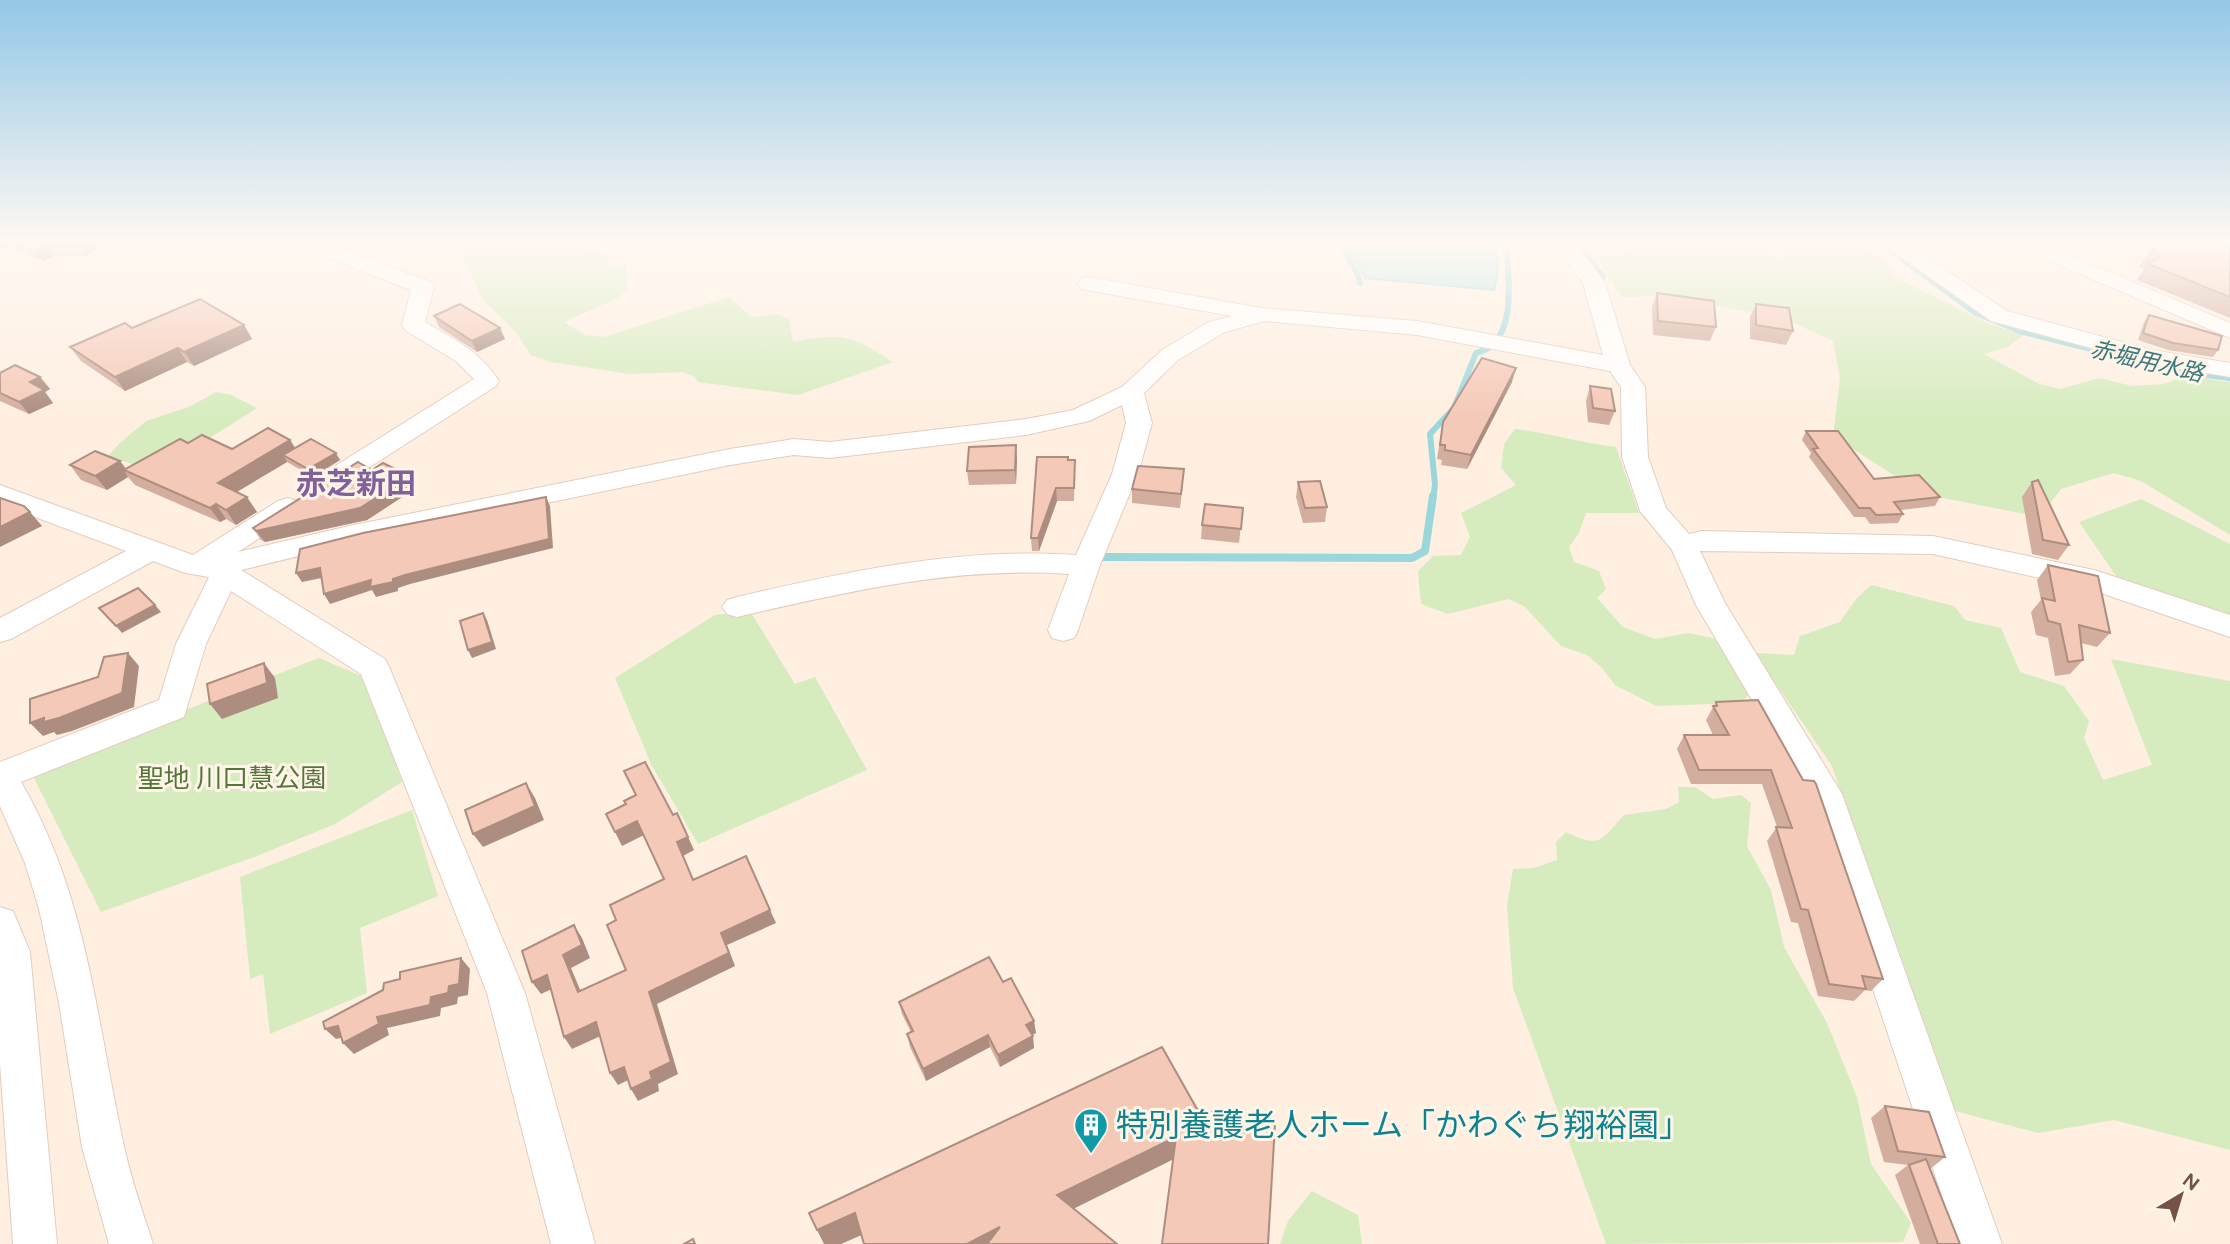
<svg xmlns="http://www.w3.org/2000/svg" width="2230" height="1244" viewBox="0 0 2230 1244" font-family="Figtree,'Noto Sans JP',sans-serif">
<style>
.green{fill:#d6ecbf}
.water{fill:#b4e6e8;stroke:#9ad7db;stroke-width:2}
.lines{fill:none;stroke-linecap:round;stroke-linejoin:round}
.stream-far1{stroke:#9ad7db;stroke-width:6}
.stream{stroke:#9ad7db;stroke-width:8}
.minor-casing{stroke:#e4ccbf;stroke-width:2}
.minor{fill:#fff;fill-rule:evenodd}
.wall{fill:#d3ad9d}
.shaded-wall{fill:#ac8d80}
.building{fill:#f5c9b7;stroke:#ac8d80;stroke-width:2}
.labels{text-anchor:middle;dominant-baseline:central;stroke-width:6;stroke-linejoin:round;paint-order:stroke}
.far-water-label{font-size:23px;font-style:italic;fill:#39787d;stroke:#fff4e8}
.park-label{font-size:26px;fill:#53773b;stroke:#fff4e8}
.quarter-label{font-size:30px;font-weight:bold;fill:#81619a;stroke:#fff4e8}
.near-culture-label{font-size:32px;fill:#0d838f;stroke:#fff4e8;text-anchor:start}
</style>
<rect width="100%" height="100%" fill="#feefe1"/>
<g class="green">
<path d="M 439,244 L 589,244 L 587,252 L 610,255 L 607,265 L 626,265 L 627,289 L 618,298 L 564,322 L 585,335 L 604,337 L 729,297 L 752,317 L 777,314 L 789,319 L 793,342 C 844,332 850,335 893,362 L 798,395 L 698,382 L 694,376 L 682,372 L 630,374 L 551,362 L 531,355 L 515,331 L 483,300 L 460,251 Z"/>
<path d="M 1578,244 L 1777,244 L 1776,254 L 1754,254 L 1784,258 L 1782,244 L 1861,244 L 1888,264 L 1897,278 L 1989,324 L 2024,335 L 2007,347 L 1984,354 L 2039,384 L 2061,389 L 2099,378 L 2132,386 L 2163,384 L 2186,376 L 2230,382 L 2230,535 L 2141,481 L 2114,473 L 2061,489 L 2040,517 L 1923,494 L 1833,436 L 1840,378 L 1833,341 L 1783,318 L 1663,296 L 1622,297 L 1601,265 L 1600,256 L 1625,254 L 1634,249 L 1581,248 Z"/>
<path d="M 216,392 L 231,395 L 257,408 L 208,439 L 148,469 L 123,461 L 102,462 L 121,442 L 146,421 L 191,406 Z"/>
<path d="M 1515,429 C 1550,433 1582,443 1616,447 L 1639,513 L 1586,513 L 1579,533 L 1569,547 L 1574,562 L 1599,571 L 1606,589 L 1597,598 L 1623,627 L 1655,639 L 1688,633 L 1717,639 L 1749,695 L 1739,703 L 1656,706 L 1615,685 L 1602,668 L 1587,655 L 1561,646 L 1524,606 L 1508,599 L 1448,614 L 1421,604 L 1418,571 L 1433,556 L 1461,555 L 1470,537 L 1461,513 L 1516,485 L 1501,468 L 1504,444 Z"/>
<path d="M 2141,499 L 2230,544 L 2230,621 L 2116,576 L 2079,522 Z"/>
<path d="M 1871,585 L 1954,606 L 1965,620 L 2001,628 L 2020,672 L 2064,686 L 2089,721 L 2084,738 L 2103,780 L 2152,765 L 2111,659 L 2230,681 L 2230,1150 L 2114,1120 L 2038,1133 L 1955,1111 L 1904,981 L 1832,766 L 1755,653 L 1794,655 L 1800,636 L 1840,622 L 1856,599 Z"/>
<path d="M 750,611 L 795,684 L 815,677 L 867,770 L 698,844 L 652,766 L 615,678 L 715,615 Z"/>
<path d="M 319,658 L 366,678 L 402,782 L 335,824 L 257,856 L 101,912 L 30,770 Z"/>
<path d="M 1678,787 L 1695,787 L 1713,799 L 1741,795 L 1751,803 L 1747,846 L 1771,890 L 1784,947 L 1827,1023 L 1857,1097 L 1871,1164 L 1911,1223 L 1903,1242 L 1606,1244 L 1513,988 L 1507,905 L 1513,869 L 1534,868 L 1557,860 L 1556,842 L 1566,832 C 1601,849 1600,841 1624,815 L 1666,809 L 1679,802 Z"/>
<path d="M 412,810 L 438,896 L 360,928 L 367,993 L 270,1034 L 263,974 L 250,979 L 240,877 Z"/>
<path d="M 1312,1191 L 1358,1215 L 1362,1244 L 1280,1244 L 1288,1221 Z"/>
</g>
<path class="water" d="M 1347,244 L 1495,244 L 1498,272 L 1494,290 L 1365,278 C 1361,265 1350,257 1347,244 Z"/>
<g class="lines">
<g class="stream-far1">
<path d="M 1343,244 C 1346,260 1358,268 1360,283"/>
<path d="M 1576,244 L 1603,277"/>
<path d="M 1882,244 L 1976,313 L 2020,331 L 2182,372 L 2230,378"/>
<path d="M 1433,498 L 1435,485 L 1430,434 L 1454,408 L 1476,353 C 1518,345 1509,277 1506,244"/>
</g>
<path class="stream" d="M 1098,557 L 1412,558 L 1425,551 L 1433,496"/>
<g class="minor-casing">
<g id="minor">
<path d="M 109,244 L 318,244 L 336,247 L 431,282 L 434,287 L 425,322 C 454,339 481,352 499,381 L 496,386 L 334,490 L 325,492 L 316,490 L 312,484 L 316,478 L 474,379 L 456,361 L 405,330 L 402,325 L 411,290 L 326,257 L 268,252 L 119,250 L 112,248 Z"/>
<path d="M 1555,244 L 1576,244 L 1605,283 L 1630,365 L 1645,387 L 1648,457 L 1666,508 L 1689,534 L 1702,531 L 1933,536 L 2094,570 L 2230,615 L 2230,637 L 2089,589 L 1933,554 L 1700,551 L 1725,603 L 1842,794 L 2002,1244 L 1958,1244 L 1809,797 L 1696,605 L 1672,550 L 1640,511 L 1622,457 L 1621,387 L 1610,371 L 1417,335 L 1265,321 L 1225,332 L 1178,360 L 1144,393 L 1152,423 L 1138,474 L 1100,565 L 1078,630 L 1074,638 L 1063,641 L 1052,638 L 1048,630 L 1069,574 C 956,566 846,592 737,617 L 727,614 L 722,607 L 727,600 L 737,597 C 849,571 961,547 1076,555 L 1112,474 L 1126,423 L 1122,405 L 1089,421 L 1026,435 L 830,458 L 794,455 L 730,465 L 349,544 L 241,570 L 385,659 L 389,667 L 525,993 L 595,1244 L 551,1244 L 487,993 L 361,674 L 231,591 L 206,644 L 184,717 L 21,782 C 88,897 96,1019 124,1146 C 131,1180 143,1212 153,1244 L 109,1244 L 82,1147 L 59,1003 L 39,909 L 25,863 L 0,806 L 0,762 L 159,700 L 176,644 L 209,577 L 185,573 L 153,561 L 11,639 L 0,642 L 0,618 L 126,551 L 0,504 L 0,485 L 193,555 L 278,501 L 288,498 L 298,501 L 302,507 L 298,513 L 238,552 L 349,526 L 730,449 L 794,439 L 830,442 L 1026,419 L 1073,410 L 1122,387 L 1162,350 L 1209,322 L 1232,316 L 1081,289 L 1078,284 L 1081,279 L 1089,277 L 1261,308 L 1417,321 L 1603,355 L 1583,283 Z"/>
<path d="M 1883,244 L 1907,244 L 2007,311 L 2152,350 L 2230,363 L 2230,377 L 2150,364 L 1991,321 Z"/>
<path d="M 2016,244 L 2043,244 L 2230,323 L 2230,338 L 2019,248 Z"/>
<path d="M 0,907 L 13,911 L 30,952 L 57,1244 L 13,1244 L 0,1063 Z"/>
</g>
</g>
<use href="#minor" class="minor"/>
</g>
<g class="wall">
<path d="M 0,244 L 104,244 L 87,256 L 54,256 L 43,261 L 7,247 L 0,250 Z"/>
<path d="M 2159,244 L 2223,244 L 2230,247 L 2230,318 L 2137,280 L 2144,269 L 2139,267 L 2150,251 L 2162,245 Z"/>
<path d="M 1657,293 L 1716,327 L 1710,341 L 1653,335 L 1652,307 Z"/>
<path d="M 1756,304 L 1793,331 L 1786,345 L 1750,339 L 1750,317 Z"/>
<path d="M 2149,315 L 2218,350 L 2213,357 L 2168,350 L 2138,340 L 2144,322 Z"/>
<path d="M 434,316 L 505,339 L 477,352 L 439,327 Z"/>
<path d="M 244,325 L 252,339 L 194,366 L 187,362 L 125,391 L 81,361 L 70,347 L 132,328 Z"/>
<path d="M 0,373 L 40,377 L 50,389 L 45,392 L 53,403 L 29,414 L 0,401 Z"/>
<path d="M 1512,382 L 1467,469 L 1441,465 L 1442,460 L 1437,459 L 1443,422 Z"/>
<path d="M 1590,386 L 1615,411 L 1609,425 L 1588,422 L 1586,401 Z"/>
<path d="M 1806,431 L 1874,479 L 1940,497 L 1935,506 L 1901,510 L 1903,514 L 1898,523 L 1870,524 L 1865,517 L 1854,517 L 1809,457 L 1811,453 L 1802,440 Z"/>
<path d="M 290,440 L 295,448 L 340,460 L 313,477 L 287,462 L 237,492 L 257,512 L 236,525 L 226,519 L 220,522 L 135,485 L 128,477 L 107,490 L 81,480 L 70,465 L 120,461 L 126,469 L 188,443 L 232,449 Z"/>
<path d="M 1017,460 L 1016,484 L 969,485 L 967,471 Z"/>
<path d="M 1068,460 L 1075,460 L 1074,501 L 1057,501 L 1039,551 L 1032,551 L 1031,538 Z"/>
<path d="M 372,470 L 410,476 L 416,488 L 367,520 L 265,542 L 261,540 L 253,528 Z"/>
<path d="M 1298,482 L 1327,507 L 1325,522 L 1303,523 L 1296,497 Z"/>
<path d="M 2032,482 L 2069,545 L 2058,560 L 2032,554 L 2022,497 Z"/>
<path d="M 1183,484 L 1180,508 L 1132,503 L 1132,489 Z"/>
<path d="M 1243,508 L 1239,543 L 1201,539 L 1202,525 Z"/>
<path d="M 2048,565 L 2110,633 L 2097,647 L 2081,643 L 2083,660 L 2070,674 L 2055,676 L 2048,638 L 2036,635 L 2031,612 L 2041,600 L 2037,580 Z"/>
<path d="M 1758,700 L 1883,979 L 1871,991 L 1865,990 L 1854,1001 L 1818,996 L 1798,923 L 1791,922 L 1767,841 L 1777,827 L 1762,784 L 1691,784 L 1677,749 L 1684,735 L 1713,735 L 1706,720 L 1716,702 Z"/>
<path d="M 1003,982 L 1036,1033 L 1032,1035 L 1034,1048 L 1000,1067 L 990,1047 L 926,1081 L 910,1047 L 907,1034 L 911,1032 L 902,1014 L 899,1002 Z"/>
<path d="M 1885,1106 L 1945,1157 L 1930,1169 L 1960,1244 L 1920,1244 L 1895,1175 L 1908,1165 L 1884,1162 L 1871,1118 Z"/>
</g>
<g class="shaded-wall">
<path d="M 0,244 L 4,244 L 7,247 L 0,250 Z"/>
<path d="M 83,244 L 104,244 L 87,256 L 80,246 Z"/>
<path d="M 47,246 L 54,256 L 43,261 L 35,251 Z"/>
<path d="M 244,325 L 252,339 L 194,366 L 184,352 Z"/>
<path d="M 500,328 L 505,339 L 477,352 L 472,341 Z"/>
<path d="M 178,348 L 187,362 L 125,391 L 115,377 Z"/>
<path d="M 1516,368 L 1512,382 L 1467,469 L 1471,455 Z"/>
<path d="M 40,377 L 50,389 L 45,392 L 53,403 L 29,414 L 19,402 L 30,382 Z"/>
<path d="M 290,440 L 299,454 L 283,455 L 287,462 L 228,497 L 218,483 Z"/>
<path d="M 1016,445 L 1017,460 L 1016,484 L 1015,470 Z"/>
<path d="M 336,453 L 340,460 L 313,477 L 308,469 Z"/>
<path d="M 120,461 L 129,473 L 124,470 L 128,477 L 107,490 L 95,476 Z"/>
<path d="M 410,476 L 416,488 L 367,520 L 265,542 L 256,531 Z"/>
<path d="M 1056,488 L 1057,501 L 1039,551 L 1038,538 Z"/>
<path d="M 247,497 L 257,512 L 236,525 L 226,510 Z"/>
<path d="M 546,497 L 550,506 L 553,548 L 410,584 L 398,588 L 398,591 L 376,597 L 372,590 L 330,604 L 324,594 L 371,580 L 393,579 Z"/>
<path d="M 216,504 L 226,519 L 220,522 L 210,508 Z"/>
<path d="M 30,512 L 42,526 L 0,547 L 0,527 Z"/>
<path d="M 320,568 L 326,577 L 302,582 L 296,573 Z"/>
<path d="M 155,605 L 161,612 L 122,633 L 116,626 Z"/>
<path d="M 483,613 L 487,620 L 496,649 L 472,658 L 468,650 Z"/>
<path d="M 128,653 L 139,666 L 134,707 L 72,731 L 57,735 L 54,732 L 43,736 L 30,723 L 44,718 L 47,721 Z"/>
<path d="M 264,663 L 275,678 L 278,698 L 222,719 L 210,704 Z"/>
<path d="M 526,783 L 535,798 L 544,820 L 483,847 L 473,834 Z"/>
<path d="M 637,821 L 644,835 L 622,846 L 615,832 Z"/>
<path d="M 688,837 L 694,850 L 683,856 L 677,842 Z"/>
<path d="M 770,910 L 776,923 L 727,945 L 735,966 L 657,1004 L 678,1074 L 658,1084 L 659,1091 L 638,1101 L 631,1089 L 649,992 L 721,933 Z"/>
<path d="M 574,925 L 582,938 L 590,958 L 571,968 L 586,1004 L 578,992 L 563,955 Z"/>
<path d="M 461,958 L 470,969 L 468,995 L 458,997 L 457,1004 L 441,1008 L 440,1016 L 387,1028 L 389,1035 L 354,1054 L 343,1043 L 377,1017 L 431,997 L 449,986 Z"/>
<path d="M 547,975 L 556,987 L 541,994 L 532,982 Z"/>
<path d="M 1034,1021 L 1036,1033 L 1028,1037 L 1026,1025 Z"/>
<path d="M 596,1022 L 605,1034 L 572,1049 L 564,1037 Z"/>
<path d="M 338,1026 L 349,1036 L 336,1039 L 325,1029 Z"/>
<path d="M 988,1035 L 990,1047 L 926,1081 L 923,1069 Z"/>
<path d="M 1033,1036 L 1034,1048 L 1000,1067 L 998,1055 Z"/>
<path d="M 624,1067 L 632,1078 L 618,1085 L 610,1073 Z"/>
<path d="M 1176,1137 L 1174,1159 L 1059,1216 L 1057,1195 Z"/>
<path d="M 855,1213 L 864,1234 L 841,1244 L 824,1244 L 817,1230 Z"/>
<path d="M 1000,1227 L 1003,1244 L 967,1244 Z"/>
</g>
<g class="building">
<path d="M 17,244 L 83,244 L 80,246 L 47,246 L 35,251 Z"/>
<path d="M 2164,244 L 2223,244 L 2230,247 L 2230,297 L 2148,264 L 2161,256 L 2150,251 Z"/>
<path d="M 1657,293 L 1714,301 L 1716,327 L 1658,321 Z"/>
<path d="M 200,299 L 244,325 L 184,352 L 178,348 L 115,377 L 70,347 L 125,323 L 132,328 Z"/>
<path d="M 460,304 L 500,328 L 472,341 L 434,316 Z"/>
<path d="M 1756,304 L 1789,308 L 1793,331 L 1756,325 Z"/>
<path d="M 2149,315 L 2222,336 L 2218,350 L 2173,343 L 2143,333 Z"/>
<path d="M 1482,358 L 1516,368 L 1471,455 L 1445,450 L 1445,445 L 1440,445 L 1443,422 Z"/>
<path d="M 15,365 L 40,377 L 30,382 L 44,390 L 19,402 L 0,393 L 0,373 Z"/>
<path d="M 1590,386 L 1611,389 L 1615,411 L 1593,408 Z"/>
<path d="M 268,428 L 290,440 L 218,483 L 247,497 L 226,510 L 216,504 L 210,508 L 124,470 L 180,439 L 188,443 L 202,435 L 232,449 Z"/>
<path d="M 1806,431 L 1838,431 L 1874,479 L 1919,475 L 1940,497 L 1894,502 L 1903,514 L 1876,515 L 1870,508 L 1859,508 L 1813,449 L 1818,448 Z"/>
<path d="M 311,439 L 336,453 L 308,469 L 283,455 Z"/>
<path d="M 1016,445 L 1015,470 L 967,471 L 969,447 Z"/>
<path d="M 95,451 L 120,461 L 95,476 L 70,465 Z"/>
<path d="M 1037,457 L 1068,457 L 1068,460 L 1075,460 L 1074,488 L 1056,488 L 1038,538 L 1031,538 Z"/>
<path d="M 358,462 L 372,470 L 383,463 L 410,476 L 360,508 L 256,531 L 253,528 Z"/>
<path d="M 1138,466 L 1184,469 L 1181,494 L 1132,489 Z"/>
<path d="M 2038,480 L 2069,545 L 2043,540 L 2032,482 Z"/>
<path d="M 1320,481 L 1327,507 L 1305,508 L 1298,482 Z"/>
<path d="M 546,497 L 549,539 L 405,575 L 393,579 L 393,582 L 370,587 L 371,580 L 324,594 L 320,568 L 296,573 L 300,549 L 363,533 Z"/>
<path d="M 0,498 L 24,506 L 30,512 L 0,527 Z"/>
<path d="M 1205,504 L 1243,508 L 1241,529 L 1202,525 Z"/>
<path d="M 2048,565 L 2098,576 L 2110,633 L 2079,625 L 2083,660 L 2068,662 L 2060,624 L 2048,621 L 2042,598 L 2055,601 Z"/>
<path d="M 138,588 L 155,605 L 116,626 L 99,608 Z"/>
<path d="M 483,613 L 492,642 L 468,650 L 460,621 Z"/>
<path d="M 128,653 L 122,693 L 59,718 L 44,722 L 44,718 L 30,723 L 30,699 L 98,677 L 104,657 Z"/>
<path d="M 264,663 L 267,683 L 210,704 L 207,684 Z"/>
<path d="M 1758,700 L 1803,780 L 1814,781 L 1816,784 L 1883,979 L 1862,976 L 1866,989 L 1829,984 L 1808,910 L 1801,909 L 1776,827 L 1792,828 L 1771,770 L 1699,770 L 1684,735 L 1729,735 L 1713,706 L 1717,706 L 1716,702 Z"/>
<path d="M 645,762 L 673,815 L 677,813 L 688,837 L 677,842 L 693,880 L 746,856 L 770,910 L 721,933 L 729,953 L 649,992 L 671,1062 L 650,1072 L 652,1079 L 631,1089 L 624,1067 L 610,1073 L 596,1022 L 564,1037 L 547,975 L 532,982 L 522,951 L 574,925 L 582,945 L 563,955 L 578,992 L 626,970 L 607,925 L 616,920 L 610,905 L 664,879 L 637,821 L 615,832 L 606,814 L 626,804 L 624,801 L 636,795 L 624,771 Z"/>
<path d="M 526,783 L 535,806 L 473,834 L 465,810 Z"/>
<path d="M 989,957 L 1003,982 L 1011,978 L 1034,1021 L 1026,1025 L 1033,1036 L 998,1055 L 988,1035 L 923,1069 L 907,1034 L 913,1031 L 899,1002 Z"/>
<path d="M 461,958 L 459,984 L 449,986 L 448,993 L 431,997 L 430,1005 L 377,1017 L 379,1024 L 343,1043 L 338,1026 L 325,1029 L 323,1022 L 383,990 L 384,983 L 400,979 L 400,972 Z"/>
<path d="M 1162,1047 L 1197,1109 L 1275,1124 L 1268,1244 L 1162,1244 L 1176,1137 L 1057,1195 L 1117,1244 L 987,1244 L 1000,1227 L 967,1244 L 864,1244 L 855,1213 L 817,1230 L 809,1213 Z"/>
<path d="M 1885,1106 L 1929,1112 L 1945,1157 L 1898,1151 Z"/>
<path d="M 1926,1159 L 1960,1244 L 1938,1244 L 1909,1165 Z"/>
<path d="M 693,1239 L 695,1244 L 684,1244 Z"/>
</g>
<linearGradient id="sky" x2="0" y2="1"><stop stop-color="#93c8e8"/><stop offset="0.58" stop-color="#fff8f2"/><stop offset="1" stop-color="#fff8f2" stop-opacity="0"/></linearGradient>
<rect width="2230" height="418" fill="url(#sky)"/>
<defs>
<g id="building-pin" transform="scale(1.75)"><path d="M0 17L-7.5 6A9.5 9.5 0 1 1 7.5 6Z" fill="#0f9aa8" stroke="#fff4e8"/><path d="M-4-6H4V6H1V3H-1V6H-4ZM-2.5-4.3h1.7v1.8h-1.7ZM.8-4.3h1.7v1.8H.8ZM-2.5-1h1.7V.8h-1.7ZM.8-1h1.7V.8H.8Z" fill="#fff"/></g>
</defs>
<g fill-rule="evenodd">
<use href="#building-pin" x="1091" y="1125"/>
</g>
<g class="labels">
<g class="far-water-label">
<text transform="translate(2147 361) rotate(13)">赤堀用水路</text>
</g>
<g class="park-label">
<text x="232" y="778">聖地 川口慧公園</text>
</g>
<g class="quarter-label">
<text x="356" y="483">赤芝新田</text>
</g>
<g class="near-culture-label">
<text x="1116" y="1125">特別養護老人ホーム「かわぐち翔裕園」</text>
</g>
</g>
<g transform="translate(2181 1195) rotate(38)" stroke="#fff4e8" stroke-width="5" paint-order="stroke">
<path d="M0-5L12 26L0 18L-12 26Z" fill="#765246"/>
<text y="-10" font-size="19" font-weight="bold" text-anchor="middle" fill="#765246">N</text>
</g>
</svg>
